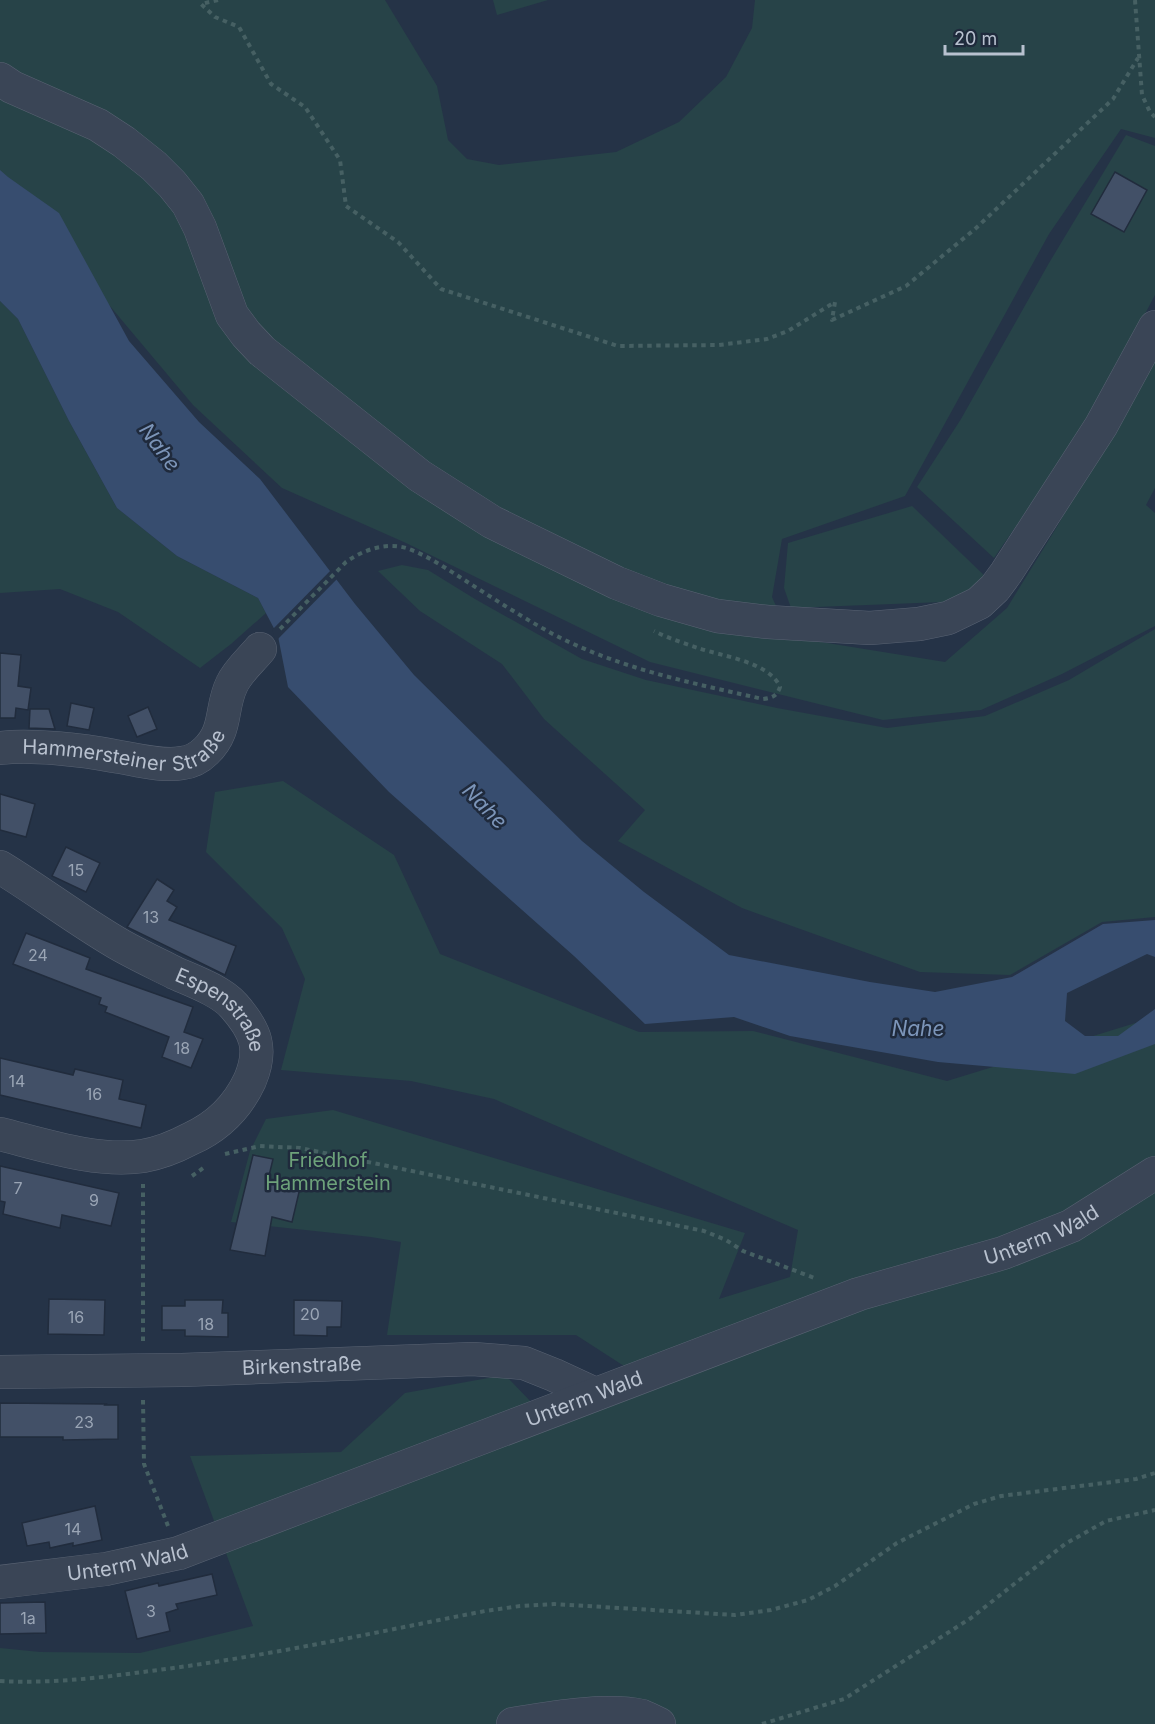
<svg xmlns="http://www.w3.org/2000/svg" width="1155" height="1724" viewBox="0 0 1155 1724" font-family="Inter,sans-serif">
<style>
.green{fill:#274348}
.water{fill:#374d6f}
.pier{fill:#253347}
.building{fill:#425067;stroke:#212c3d;stroke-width:1.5}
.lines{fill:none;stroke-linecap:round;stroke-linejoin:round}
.minor-casing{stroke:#596373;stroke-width:34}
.path{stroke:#466063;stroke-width:4;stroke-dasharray:4.5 4.5;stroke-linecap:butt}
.minor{stroke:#3a4556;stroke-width:33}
.labels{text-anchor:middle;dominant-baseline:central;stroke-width:5;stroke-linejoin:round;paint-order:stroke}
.number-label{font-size:16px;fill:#9aa5b5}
.street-label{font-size:20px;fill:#b8c1cf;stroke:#1f2a3c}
.park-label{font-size:20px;fill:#6da27a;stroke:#1f2a3c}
.water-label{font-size:21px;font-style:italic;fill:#7c95b9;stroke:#1f2a3c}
</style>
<rect width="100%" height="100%" fill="#253347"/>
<g class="green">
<path d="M 0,0 L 385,0 L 437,86 L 448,140 L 467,159 L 499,165 L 616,152 L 679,122 L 726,77 L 752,28 L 755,0 L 1155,0 L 1155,138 L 1121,129 L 1049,234 L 905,496 L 782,539 L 772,597 L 790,637 L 945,662 L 1007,608 L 1058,525 L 1155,346 L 1155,488 L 1146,505 L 1155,513 L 1155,626 L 1062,674 L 981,710 L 883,720 L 650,662 L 406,543 L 282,488 L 193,405 L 0,175 Z"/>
<path d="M 493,0 L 548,0 L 497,15 Z"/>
<path d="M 1126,135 L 1155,146 L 1155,295 L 1086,425 L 994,558 L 917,487 L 961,419 L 1049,263 Z"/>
<path d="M 0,301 L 18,319 L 69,421 L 117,508 L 177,556 L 258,598 L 266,613 L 231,644 L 200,668 L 118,612 L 60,589 L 0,593 Z"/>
<path d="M 912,506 L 990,581 L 943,602 L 791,608 L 784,588 L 788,543 Z"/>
<path d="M 402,565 L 428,570 L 475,599 L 582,659 L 646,680 L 777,708 L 887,728 L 985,716 L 1069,680 L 1155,629 L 1155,917 L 1102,922 L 1010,975 L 920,972 L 742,908 L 618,841 L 645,810 L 544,719 L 502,664 L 420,611 L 378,571 Z"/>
<path d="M 283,781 L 394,855 L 440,954 L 639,1032 L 753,1031 L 947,1081 L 1155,1017 L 1155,1724 L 0,1724 L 0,1648 L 40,1652 L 140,1653 L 253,1626 L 190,1456 L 341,1452 L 405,1393 L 505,1375 L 535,1406 L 624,1366 L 576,1335 L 387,1335 L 401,1242 L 371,1237 L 231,1222 L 250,1151 L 266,1119 L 333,1110 L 745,1233 L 719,1299 L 790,1277 L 798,1230 L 494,1099 L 411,1081 L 281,1070 L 305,979 L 282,928 L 206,852 L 215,792 Z"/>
</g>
<path class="water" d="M 0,170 L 8,177 L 59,213 L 129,341 L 199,422 L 260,479 L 355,604 L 414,675 L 582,841 L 644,892 L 729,955 L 870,982 L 935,992 L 1012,977 L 1103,924 L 1155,920 L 1155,957 L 1147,954 L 1067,993 L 1065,1021 L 1085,1036 L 1118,1036 L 1155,1009 L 1155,1044 L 1075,1074 L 938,1062 L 790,1036 L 734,1017 L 645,1024 L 574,956 L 389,792 L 288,687 L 278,636 L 258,598 L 177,556 L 117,508 L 69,421 L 18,319 L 0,301 Z"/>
<path class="pier" d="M 332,569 L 338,578 L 276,641 L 272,630 Z"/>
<g class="building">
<path d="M 1115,172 L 1147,190 L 1124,232 L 1091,214 Z"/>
<path d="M 0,653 L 21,655 L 18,686 L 31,688 L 28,710 L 16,708 L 15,718 L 0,718 Z"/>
<path d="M 71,703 L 94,708 L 89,730 L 67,726 Z"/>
<path d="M 148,707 L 157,729 L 137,737 L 128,716 Z"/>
<path d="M 30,709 L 49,709 L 55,729 L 29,728 Z"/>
<path d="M 0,794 L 35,804 L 26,837 L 0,830 Z"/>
<path d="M 66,847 L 100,863 L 86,892 L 52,876 Z"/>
<path d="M 157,879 L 174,890 L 167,901 L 177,907 L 169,920 L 236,946 L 225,975 L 127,927 Z"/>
<path d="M 26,933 L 90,958 L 86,969 L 193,1007 L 184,1032 L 203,1039 L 191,1068 L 162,1057 L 169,1037 L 105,1012 L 107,1007 L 99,1004 L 101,998 L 13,964 Z"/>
<path d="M 0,1058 L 73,1075 L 75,1069 L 123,1080 L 119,1099 L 146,1105 L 141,1128 L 0,1095 Z"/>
<path d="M 253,1155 L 273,1159 L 268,1180 L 300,1188 L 292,1222 L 272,1217 L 265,1256 L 230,1250 Z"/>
<path d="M 0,1166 L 119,1193 L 111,1226 L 62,1215 L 60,1228 L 3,1214 L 5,1202 L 0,1201 Z"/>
<path d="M 49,1299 L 105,1300 L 104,1335 L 48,1334 Z"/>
<path d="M 185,1300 L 223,1300 L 222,1313 L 228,1313 L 228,1337 L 185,1336 L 185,1330 L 162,1330 L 162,1306 L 185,1306 Z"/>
<path d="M 294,1300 L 342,1301 L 341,1327 L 327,1327 L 327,1336 L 294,1335 Z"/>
<path d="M 0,1403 L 106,1404 L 105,1405 L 118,1405 L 118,1439 L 63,1440 L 63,1437 L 0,1437 Z"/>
<path d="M 95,1506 L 102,1540 L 73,1546 L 73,1543 L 50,1548 L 49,1542 L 27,1546 L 22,1523 Z"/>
<path d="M 212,1574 L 217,1595 L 176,1604 L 178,1609 L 166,1613 L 170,1631 L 137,1639 L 125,1591 L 158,1583 L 159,1586 Z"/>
<path d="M 45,1602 L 46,1633 L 0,1634 L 0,1603 Z"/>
</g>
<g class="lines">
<g class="minor-casing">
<g id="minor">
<path d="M 0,79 L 12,87 L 98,125 L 124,142 L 154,166 L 172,184 L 188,204 L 200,228 L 232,315 L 246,334 L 262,351 L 420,476 L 492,522 L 617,583 L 661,600 L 717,616 L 768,622 L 870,628 L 919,624 L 948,618 L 979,603 L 995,588 L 1006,573 L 1101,426 L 1155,327"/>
<path id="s1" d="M 0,748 C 31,744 83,750 114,756 C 134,759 162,767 182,763 C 192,762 199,758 206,751 C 228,730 220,708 232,684 C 238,671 251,660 260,649"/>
<path id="s2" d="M 0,867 C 41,892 80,922 122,946 C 140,956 157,964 175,973 C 193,981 221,991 234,1006 C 256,1031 263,1049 250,1080 C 237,1108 217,1127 190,1139 C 175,1147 160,1153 143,1156 C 98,1163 44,1145 0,1134"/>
<path id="s3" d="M 0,1372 L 182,1370 L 473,1359 L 524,1363 L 554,1375 L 595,1394"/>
<path id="s4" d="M 0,1582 L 106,1569 L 179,1553 L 859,1294 L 1003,1253 L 1071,1226 L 1155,1173"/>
<path d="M 513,1724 C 550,1718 605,1708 642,1716 C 647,1718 653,1721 659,1724"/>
</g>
</g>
<g class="path">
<path d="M 218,0 L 201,4 L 215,17 L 239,27 L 271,84 L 305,107 L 340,160 L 346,206 L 398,242 L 441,289 L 618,346 L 719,345 L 767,339 L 788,331 L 835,302 L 832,320 L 906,286 L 975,229 L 1113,99 L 1138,58"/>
<path d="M 1135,0 L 1142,95 L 1150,112 L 1155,117"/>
<path d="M 280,629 L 346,562 C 363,550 385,542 406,548 C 427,555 447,569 466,581 C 494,599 522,617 551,633 C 617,668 691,683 763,699 C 772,698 777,696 780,687 C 770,662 721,656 698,648 C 683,643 668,638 654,631"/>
<path d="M 225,1154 L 260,1146 L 300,1148 L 704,1231 L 726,1240 L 743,1251 L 817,1279"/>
<path d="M 192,1176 L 206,1166"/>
<path d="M 143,1341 L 143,1184"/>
<path d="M 143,1400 L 144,1464 L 168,1526"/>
<path d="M 0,1681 C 53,1684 106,1677 158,1670 C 268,1656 377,1632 485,1611 L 520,1606 L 554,1604 L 735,1615 L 771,1610 L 808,1600 L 835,1586 L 897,1543 L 974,1504 L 1001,1496 L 1136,1479 L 1155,1473"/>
<path d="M 762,1724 L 844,1699 L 971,1618 L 1065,1544 L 1106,1521 L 1155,1510"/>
</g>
<use href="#minor" class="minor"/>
</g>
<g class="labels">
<g class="number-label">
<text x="76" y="870">15</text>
<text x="151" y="917">13</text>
<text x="38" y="955">24</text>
<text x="182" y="1048">18</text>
<text x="17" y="1081">14</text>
<text x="94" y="1094">16</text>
<text x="18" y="1188">7</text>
<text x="94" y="1200">9</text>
<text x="310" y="1314">20</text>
<text x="76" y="1317">16</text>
<text x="206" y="1324">18</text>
<text x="84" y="1422">23</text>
<text x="73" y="1529">14</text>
<text x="151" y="1611">3</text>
<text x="28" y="1618">1a</text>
</g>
<g class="street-label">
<text stroke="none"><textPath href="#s1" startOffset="129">Hammersteiner Straße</textPath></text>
<text stroke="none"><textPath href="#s2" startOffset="266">Espenstraße</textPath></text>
<text stroke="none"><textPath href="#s4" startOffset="1101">Unterm Wald</textPath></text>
<text stroke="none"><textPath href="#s3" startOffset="302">Birkenstraße</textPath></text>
<text stroke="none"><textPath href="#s4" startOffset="615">Unterm Wald</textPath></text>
<text stroke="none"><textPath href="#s4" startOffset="129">Unterm Wald</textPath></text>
</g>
<g class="park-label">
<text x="328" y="1160">Friedhof<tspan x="328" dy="23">Hammerstein</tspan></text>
</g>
<g class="water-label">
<text transform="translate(160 447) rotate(54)">Nahe</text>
<text transform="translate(485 806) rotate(46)">Nahe</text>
<text x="918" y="1028">Nahe</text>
</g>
</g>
<path d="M945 45v9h78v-9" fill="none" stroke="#b8c1cf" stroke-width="3"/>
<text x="954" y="45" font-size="18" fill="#b8c1cf" stroke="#1f2a3c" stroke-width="4.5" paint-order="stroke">20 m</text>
</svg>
